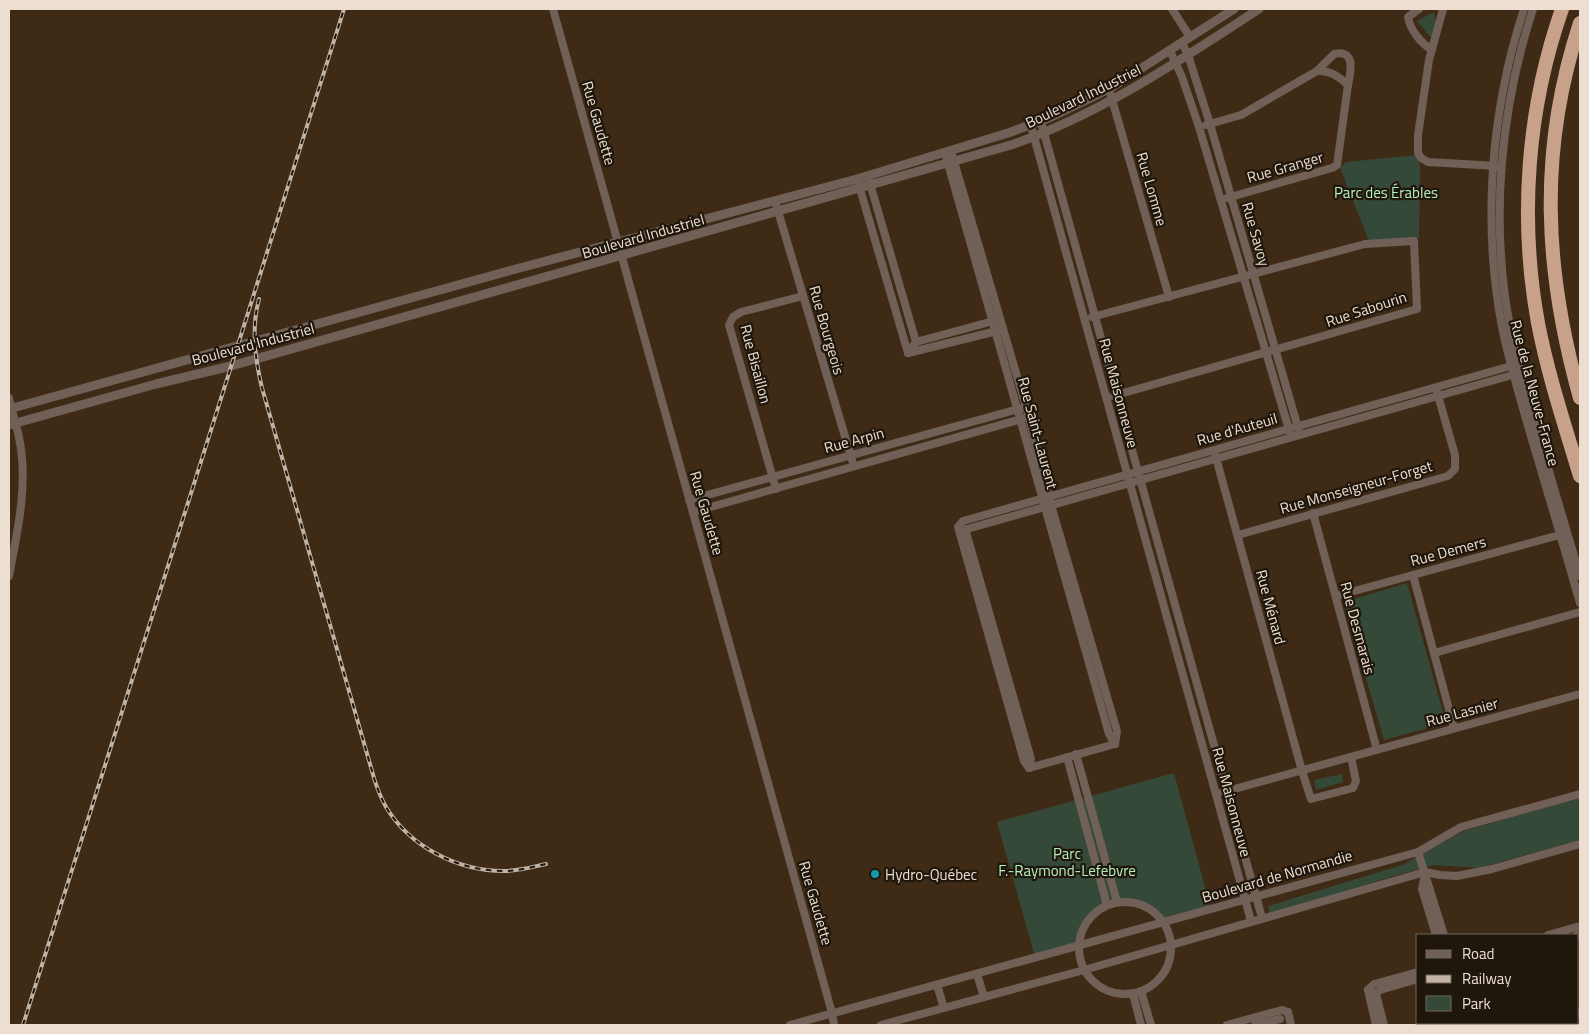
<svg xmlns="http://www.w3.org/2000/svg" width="1589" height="1034" viewBox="0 0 1589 1034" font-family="'Titillium Web',sans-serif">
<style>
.green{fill:#354939}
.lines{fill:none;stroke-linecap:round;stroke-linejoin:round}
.minor{stroke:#706057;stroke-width:8}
.tertiary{stroke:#706057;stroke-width:9}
.motorway{stroke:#c8a18b;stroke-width:14}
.rail-casing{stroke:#c1b2a3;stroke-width:4}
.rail{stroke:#1f160c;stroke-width:2;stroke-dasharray:5.5;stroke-linecap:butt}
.culture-dot{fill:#0f9aa8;stroke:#1f160c;stroke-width:2}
.labels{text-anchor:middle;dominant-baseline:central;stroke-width:4.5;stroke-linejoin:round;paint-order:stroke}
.street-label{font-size:15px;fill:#ecdfd2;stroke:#1f160c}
.park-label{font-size:15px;fill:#b6efc0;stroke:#1f160c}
.poi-label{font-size:15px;fill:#ecdfd2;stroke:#1f160c;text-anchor:start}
</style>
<rect width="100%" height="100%" fill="#3f2b15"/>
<g class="green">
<path d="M 1434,12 L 1436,23 L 1431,38 L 1417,21 Z"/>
<path d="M 1417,155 L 1420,167 L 1419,238 L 1369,241 L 1340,168 L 1346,162 Z"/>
<path d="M 1407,583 L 1446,723 L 1384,740 L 1344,602 Z"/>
<path d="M 1174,773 L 1211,909 L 1165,922 C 1160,917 1155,909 1149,905 C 1117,889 1085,911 1079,944 L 1035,957 L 997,822 Z"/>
<path d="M 1342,774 L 1343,782 L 1316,790 L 1314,780 Z"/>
<path d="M 1580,798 L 1580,840 L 1479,868 L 1434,865 L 1397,875 L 1270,915 L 1268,906 L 1402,865 L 1464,831 Z"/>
</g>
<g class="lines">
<g class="minor">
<path d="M 553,9 L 832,1013 L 834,1025"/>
<path d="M 1172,9 L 1190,37"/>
<path d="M 1419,9 L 1408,17 C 1410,30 1421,43 1432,50"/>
<path d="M 1443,9 L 1429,60 L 1418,135 L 1418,153 L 1421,158 L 1428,162 L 1497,166"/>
<path d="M 1524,9 C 1491,110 1482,222 1502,327 C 1510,366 1522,405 1533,443 C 1549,497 1565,550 1580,603"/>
<path d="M 1533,9 C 1500,110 1490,222 1510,327 C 1517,364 1528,399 1538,434 C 1552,481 1566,528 1580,576"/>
<path d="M 1182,43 L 1188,55 L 1210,124 L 1299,431"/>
<path d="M 1170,51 L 1182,77 L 1199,127 L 1290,433"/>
<path d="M 1317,71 L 1334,54 C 1356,49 1351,72 1348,85"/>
<path d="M 1109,89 L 1169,297"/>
<path d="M 1041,122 L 1262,918"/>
<path d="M 1206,125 L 1241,115 L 1317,71 C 1330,70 1338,76 1348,85 L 1337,165 L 1332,168 L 1227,198"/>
<path d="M 1031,126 L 1251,921"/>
<path d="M 951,151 L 1026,407 L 1051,505 L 1117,731 L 1115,744"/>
<path d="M 945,153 L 1109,734 L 1115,744"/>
<path d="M 869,180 L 916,342"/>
<path d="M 858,182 L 908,353"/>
<path d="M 775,201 L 852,460"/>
<path d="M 1092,317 L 1365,244 L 1414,241 L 1417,309 L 1113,396"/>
<path d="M 908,353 L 916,342 L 997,320"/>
<path d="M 908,353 L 1001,330"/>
<path d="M 9,398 C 12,413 18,428 20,443 C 28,487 17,533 9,576"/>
<path d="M 1215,454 L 1302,771 L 1311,799 L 1353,788 L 1356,781 L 1351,757"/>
<path d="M 776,489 L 729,325 L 733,317 L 741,312 L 803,296"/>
<path d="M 689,500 L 1022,408"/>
<path d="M 693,512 L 1025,418"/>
<path d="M 1313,513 L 1377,750"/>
<path d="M 967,529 L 1516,374"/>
<path d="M 967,529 L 966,532 L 1031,759 L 1029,768"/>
<path d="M 1238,535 L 1448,476 L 1455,469 L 1455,455 L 1437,392"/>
<path d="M 1413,575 L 1454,728"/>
<path d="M 1336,596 L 1563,534"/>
<path d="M 1434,653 L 1580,612"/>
<path d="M 1115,744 L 1029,768 L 1024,761 L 958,527 L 963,521 L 1518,364"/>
<path d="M 1076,754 L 1117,902"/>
<path d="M 1067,757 L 1107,905"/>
<path d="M 1223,792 L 1580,694"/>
<path d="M 1418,852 L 1444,935"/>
<path d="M 1425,874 L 1422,889 L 1436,935"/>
<circle cx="1125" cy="948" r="46"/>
<path d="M 1548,935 L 1580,926"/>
<path d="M 1577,935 L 1580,934"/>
<path d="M 977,974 L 984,997"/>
<path d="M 937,985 L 944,1008"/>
<path d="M 1368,990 L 1374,984 L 1418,972"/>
<path d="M 1368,990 L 1376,1025"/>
<path d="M 1141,991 L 1151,1025"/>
<path d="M 1372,992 L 1376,994 L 1384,1025"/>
<path d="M 1133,994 L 1141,1025"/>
<path d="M 1376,994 L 1380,990 L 1418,979"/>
<path d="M 1288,1012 L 1291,1025"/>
<path d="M 1578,1014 L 1580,1013"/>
<path d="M 1460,1023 L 1461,1025"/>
<path d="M 1469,1023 L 1470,1025"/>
<path d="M 790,1025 L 1418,852 L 1461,827 L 1580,794"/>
<path d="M 881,1025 L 1084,970 L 1425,872 L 1440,875 L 1457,876 L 1492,869 L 1580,844"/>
<path d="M 1227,1025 L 1282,1010 L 1288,1012"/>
<path d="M 1255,1025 L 1280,1019"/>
<path d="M 1553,1025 L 1555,1023"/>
</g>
<g class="tertiary">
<path d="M 9,409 L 512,270 L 857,179 L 1008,133 L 1049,118 L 1109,89 L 1234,9"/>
<path d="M 9,425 L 156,384 L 231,366 L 1011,145 C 1101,114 1180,60 1259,9"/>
</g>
<g class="motorway">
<path d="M 1562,9 C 1527,109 1519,219 1538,323 C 1548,375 1565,426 1580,476"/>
<path d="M 1580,23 C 1538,151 1544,269 1580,398"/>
</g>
<g class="rail-casing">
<g id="rail">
<path d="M 259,299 C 251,329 255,358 262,388 L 374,778 C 377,788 381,798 386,807 C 410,847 458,871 504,871 C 518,871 532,867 546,864"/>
<path d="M 23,1025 L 344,9"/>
</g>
</g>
<use href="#rail" class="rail"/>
</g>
<circle class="culture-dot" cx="875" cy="874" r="5"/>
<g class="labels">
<g class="street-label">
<text transform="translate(1083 96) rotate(-26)">Boulevard Industriel</text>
<text transform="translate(599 123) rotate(74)">Rue Gaudette</text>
<text transform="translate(1285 167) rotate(-16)">Rue Granger</text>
<text transform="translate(1152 189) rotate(74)">Rue Lomme</text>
<text transform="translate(1256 234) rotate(74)">Rue Savoy</text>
<text transform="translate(643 236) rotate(-16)">Boulevard Industriel</text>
<text transform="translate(1366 309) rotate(-18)">Rue Sabourin</text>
<text transform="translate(827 330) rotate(74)">Rue Bourgeois</text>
<text transform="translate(253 344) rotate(-15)">Boulevard Industriel</text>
<text transform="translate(756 364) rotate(75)">Rue Bisaillon</text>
<text transform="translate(1119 393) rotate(75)">Rue Maisonneuve</text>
<text transform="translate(1535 393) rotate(75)">Rue de la Neuve-France</text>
<text transform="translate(1237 429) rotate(-16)">Rue d'Auteuil</text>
<text transform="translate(1038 433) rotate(75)">Rue Saint-Laurent</text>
<text transform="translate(854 440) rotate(-15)">Rue Arpin</text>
<text transform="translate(1356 487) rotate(-16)">Rue Monseigneur-Forget</text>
<text transform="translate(707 513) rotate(74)">Rue Gaudette</text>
<text transform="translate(1448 551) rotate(-15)">Rue Demers</text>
<text transform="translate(1271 607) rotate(75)">Rue Ménard</text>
<text transform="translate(1358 628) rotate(75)">Rue Desmarais</text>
<text transform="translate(1462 712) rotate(-15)">Rue Lasnier</text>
<text transform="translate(1232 802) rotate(75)">Rue Maisonneuve</text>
<text transform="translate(1277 876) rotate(-16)">Boulevard de Normandie</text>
<text transform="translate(816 903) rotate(74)">Rue Gaudette</text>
</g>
<g class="park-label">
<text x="1386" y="192">Parc des Érables</text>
<text x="1067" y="853">Parc<tspan x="1067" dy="17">F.-Raymond-Lefebvre</tspan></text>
</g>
<g class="poi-label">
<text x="885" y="874">Hydro-Québec</text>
</g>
</g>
<rect width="1589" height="1034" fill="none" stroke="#ecdfd2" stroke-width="20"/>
<rect x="1416" y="934" width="162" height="90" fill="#1f160c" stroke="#71665b"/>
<rect x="1426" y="950" width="25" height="8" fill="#706057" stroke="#71665b"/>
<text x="1462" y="959" font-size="15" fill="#ecdfd2">Road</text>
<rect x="1426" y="975" width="25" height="8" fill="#c1b2a3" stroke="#71665b"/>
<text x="1462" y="984" font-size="15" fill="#ecdfd2">Railway</text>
<rect x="1426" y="996" width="25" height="15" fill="#354939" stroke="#71665b"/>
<text x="1462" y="1009" font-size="15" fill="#ecdfd2">Park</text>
</svg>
